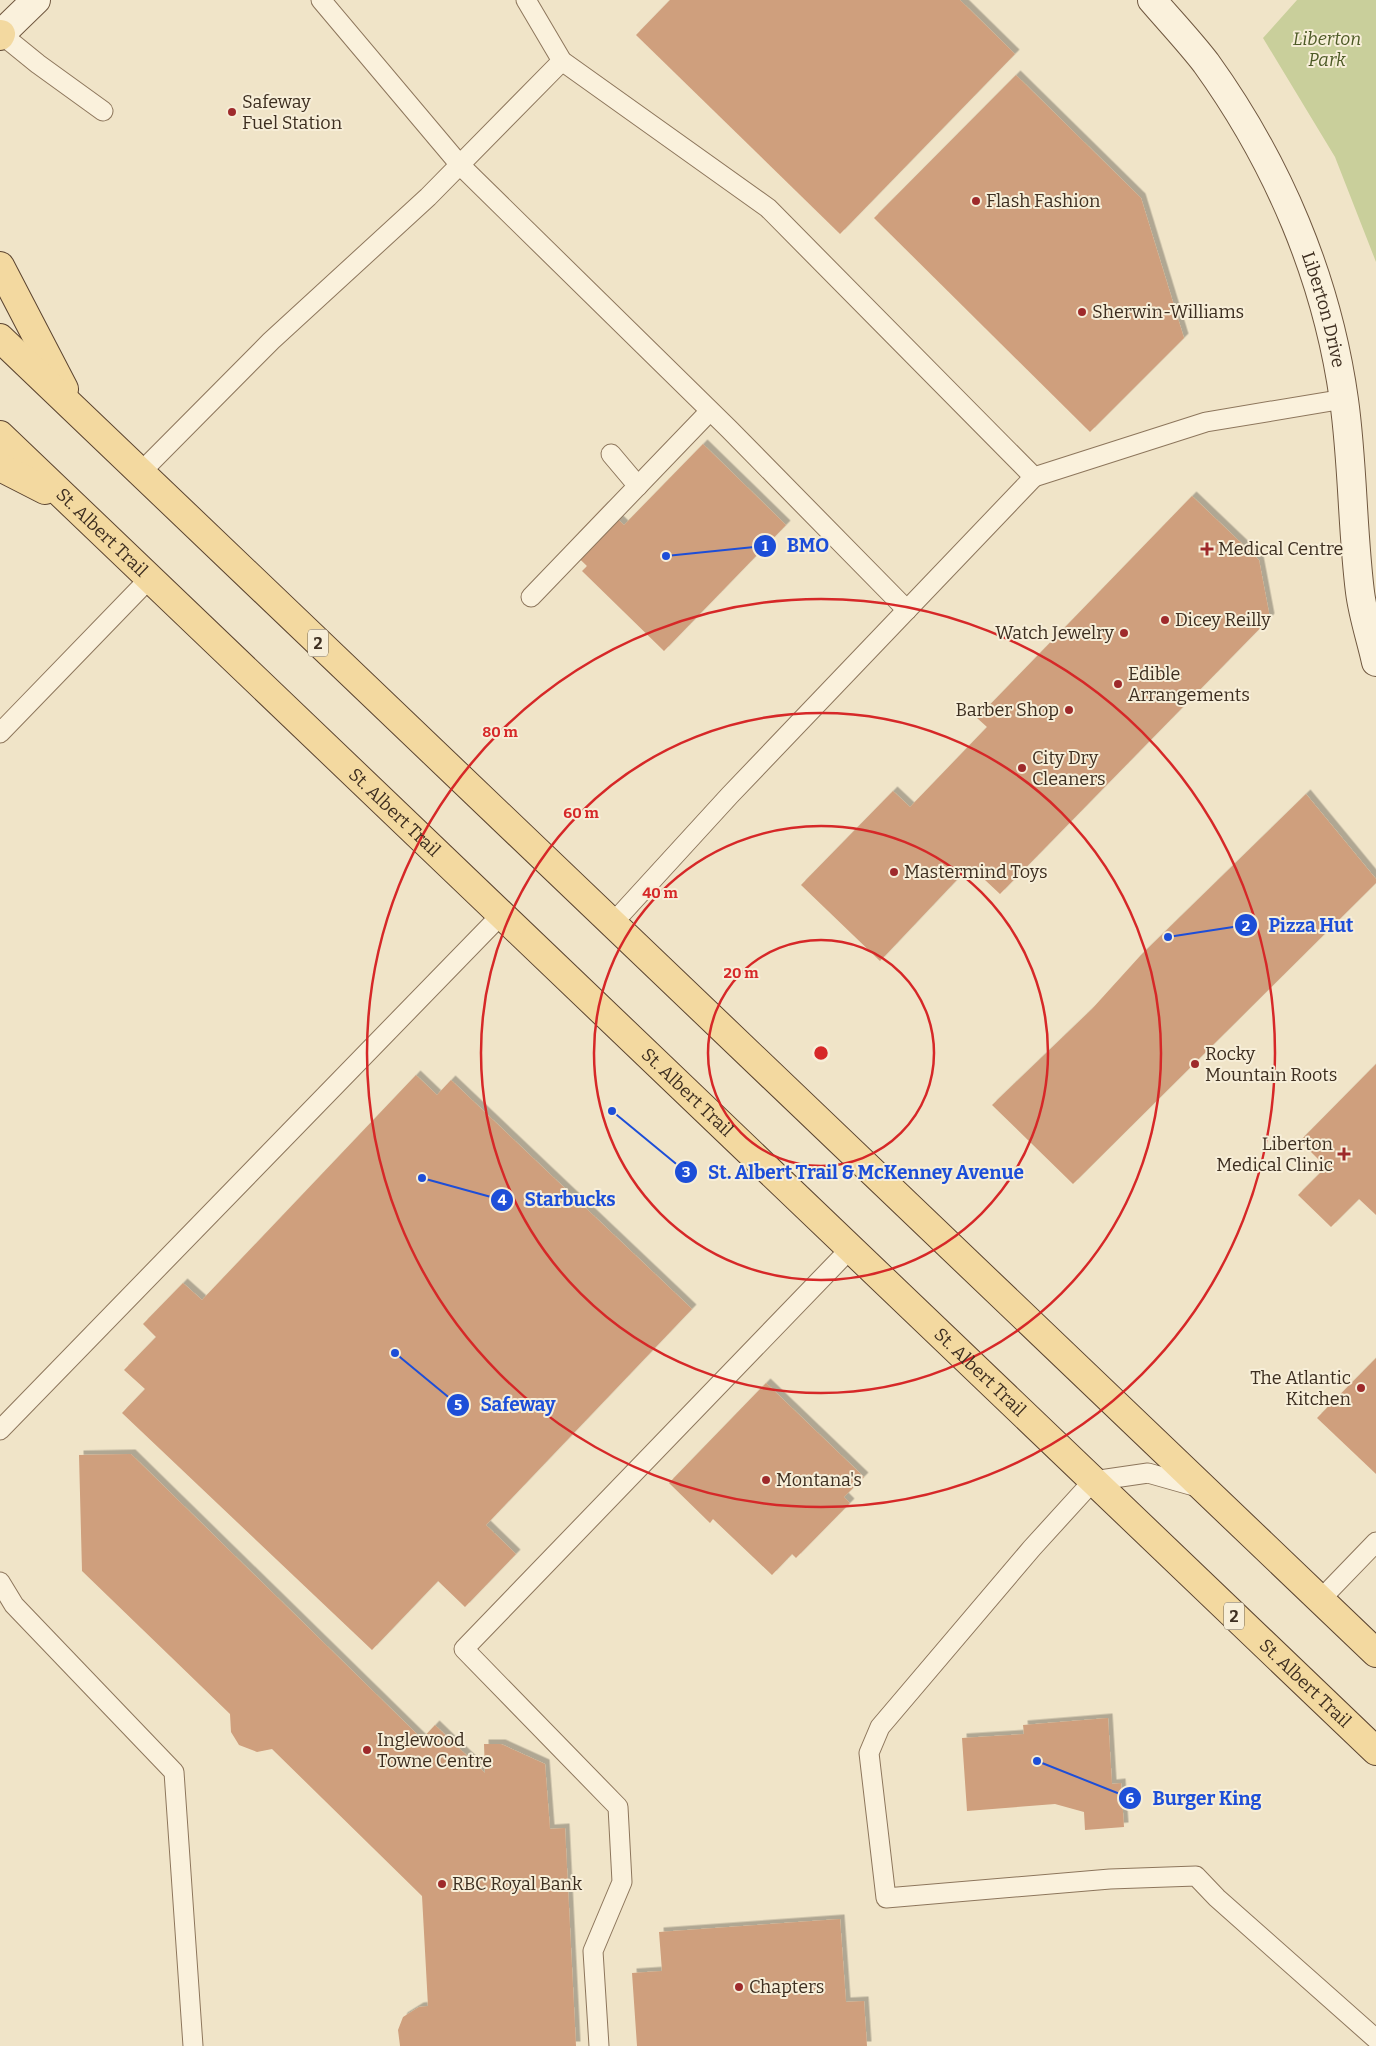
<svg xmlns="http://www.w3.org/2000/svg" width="1376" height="2046" viewBox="0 0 1376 2046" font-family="Bitter,serif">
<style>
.green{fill:#c9cf9b}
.building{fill:#cf9f7d;filter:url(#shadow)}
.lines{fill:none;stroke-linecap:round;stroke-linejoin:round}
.lane-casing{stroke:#8d765c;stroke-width:21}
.secondary-casing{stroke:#6f573f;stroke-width:30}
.primary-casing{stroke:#5b4430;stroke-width:30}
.lane{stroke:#faf1dc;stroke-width:19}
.secondary{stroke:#faf1dc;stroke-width:28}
.primary{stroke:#f3d9a0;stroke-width:28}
.ring{fill:none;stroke:#d62828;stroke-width:2.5}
.poi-dot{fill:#9e2a2b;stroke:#f7eed8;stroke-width:2}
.labels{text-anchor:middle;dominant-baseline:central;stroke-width:4;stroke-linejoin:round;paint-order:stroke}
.shield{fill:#f7eed8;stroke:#756857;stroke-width:1}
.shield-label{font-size:16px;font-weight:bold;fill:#3d2e20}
.park-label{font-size:18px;font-style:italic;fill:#4d5a26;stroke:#f7eed8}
.poi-label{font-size:18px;fill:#3d2e20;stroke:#f7eed8;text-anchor:start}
.street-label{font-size:18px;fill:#3d2e20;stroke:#f7eed8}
.centre{fill:#d62828;stroke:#f7eed8;stroke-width:2.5}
.ring-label{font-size:15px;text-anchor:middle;font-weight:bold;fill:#d62828;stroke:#f7eed8;stroke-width:4;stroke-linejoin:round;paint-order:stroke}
.leader{fill:none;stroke:#1d4ed8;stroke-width:2}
.callout-dot{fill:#1d4ed8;stroke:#f7eed8;stroke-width:2}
.mark-label{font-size:15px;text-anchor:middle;font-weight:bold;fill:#fff}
.callout-label{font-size:19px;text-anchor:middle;font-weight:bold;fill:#1d4ed8;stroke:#f7eed8;stroke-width:4;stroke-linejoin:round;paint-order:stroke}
</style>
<defs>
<filter id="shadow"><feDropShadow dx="4.5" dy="-4.5" stdDeviation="0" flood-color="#0004"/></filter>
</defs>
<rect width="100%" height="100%" fill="#f0e4c8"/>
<path class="green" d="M 1297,0 L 1376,0 L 1376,262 L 1335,157 L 1263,38 Z"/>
<g class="building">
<path d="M 670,0 L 960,0 L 1015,54 L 840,234 L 636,35 Z"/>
<path d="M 1016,75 L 1141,198 L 1184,338 L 1090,432 L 874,218 Z"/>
<path d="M 703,444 L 786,525 L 664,651 L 582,571 L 587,566 L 566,546 L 604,506 L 624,525 Z"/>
<path d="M 1192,496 L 1259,560 L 1270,618 L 1000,894 L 970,866 L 880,961 L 801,885 L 893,791 L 910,807 L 987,727 L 977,718 Z"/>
<path d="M 1306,794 L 1376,879 L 1376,883 L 1073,1184 L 992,1105 L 1092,1009 L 1141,955 Z"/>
<path d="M 1376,1064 L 1376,1215 L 1359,1199 L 1331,1227 L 1298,1195 L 1326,1167 L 1300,1141 Z"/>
<path d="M 416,1075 L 437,1095 L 451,1080 L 692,1309 L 486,1525 L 516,1554 L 465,1607 L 438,1581 L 372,1650 L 122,1413 L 145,1389 L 124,1370 L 156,1337 L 143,1324 L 183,1283 L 202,1300 Z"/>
<path d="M 1376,1358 L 1376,1474 L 1317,1418 Z"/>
<path d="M 766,1383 L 864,1477 L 844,1497 L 850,1503 L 796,1558 L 792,1554 L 772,1575 L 713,1519 L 710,1523 L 669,1483 Z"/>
<path d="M 131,1454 L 422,1739 L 435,1725 L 485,1773 L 484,1744 L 501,1744 L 545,1764 L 550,1829 L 565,1828 L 576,2046 L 400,2046 L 398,2030 L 403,2017 L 419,2007 L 428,2006 L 422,1896 L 272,1749 L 257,1752 L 239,1745 L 231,1732 L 230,1714 L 82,1571 L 79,1455 Z"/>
<path d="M 1108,1718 L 1112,1784 L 1121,1783 L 1124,1827 L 1085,1830 L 1084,1812 L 1055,1804 L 967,1811 L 962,1738 L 1024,1734 L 1023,1725 Z"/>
<path d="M 840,1919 L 846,2002 L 864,2001 L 867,2046 L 637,2046 L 632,1973 L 662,1971 L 659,1932 Z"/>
</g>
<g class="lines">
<g class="lane-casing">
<g id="lane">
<path d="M 321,0 L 460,165 L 729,429 L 907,610"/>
<path d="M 526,0 L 562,61 L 768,208 L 1034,477 L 1206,422 L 1344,399"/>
<path d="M 1,34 L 38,64 L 103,111"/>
<path d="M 611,454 L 638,486"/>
<path d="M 140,473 L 271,341 L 428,197 L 562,61"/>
<path d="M 531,597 L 710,411"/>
<path d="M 0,733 L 150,578"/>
<path d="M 612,924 L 730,795 L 1034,477"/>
<path d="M 0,1430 L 501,915"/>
<path d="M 1201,1488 L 1148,1473 L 1093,1481 L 1032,1548 L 880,1727 L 869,1753 L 886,1898 L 1110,1879 L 1196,1876 L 1217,1898 L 1376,2039"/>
<path d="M 0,1582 L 14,1605 L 174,1772 L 193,2046"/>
<path d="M 1320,1600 L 1376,1542"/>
<path d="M 599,2046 L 593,1951 L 622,1882 L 618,1807 L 464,1649 L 851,1248"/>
</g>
</g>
<g class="secondary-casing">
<g id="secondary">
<path id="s1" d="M 1152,0 C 1170,21 1189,41 1206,63 C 1278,163 1327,278 1344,400 C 1353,464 1352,528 1360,592 C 1363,616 1371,639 1376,662"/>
<path d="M 0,35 L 36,0"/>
</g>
</g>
<g class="primary-casing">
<g id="primary">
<path d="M 0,36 L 1,34"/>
<path d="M 0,266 L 64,389"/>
<path d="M 0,338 L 1376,1653"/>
<path id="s2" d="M 0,435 L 1376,1751"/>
<path d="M 0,467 L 45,490"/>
</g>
</g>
<use href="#lane" class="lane"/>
<use href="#secondary" class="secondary"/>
<use href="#primary" class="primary"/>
</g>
<g class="ring">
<circle cx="821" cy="1053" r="113"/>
<circle cx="821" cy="1053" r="227"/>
<circle cx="821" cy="1053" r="340"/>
<circle cx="821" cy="1053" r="454"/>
</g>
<g class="poi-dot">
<circle cx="232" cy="112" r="5"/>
<circle cx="976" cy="201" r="5"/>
<circle cx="1082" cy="312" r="5"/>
<path d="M1204.5 541.5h5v5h5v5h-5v5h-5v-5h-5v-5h5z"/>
<circle cx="1165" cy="620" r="5"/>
<circle cx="1124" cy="633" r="5"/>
<circle cx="1118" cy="684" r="5"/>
<circle cx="1069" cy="710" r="5"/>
<circle cx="1022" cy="768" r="5"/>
<circle cx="894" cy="872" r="5"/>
<circle cx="1195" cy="1064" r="5"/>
<path d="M1341.5 1146.5h5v5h5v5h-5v5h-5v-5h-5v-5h5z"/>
<circle cx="1361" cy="1388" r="5"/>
<circle cx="766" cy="1480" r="5"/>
<circle cx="367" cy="1750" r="5"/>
<circle cx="442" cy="1884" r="5"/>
<circle cx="739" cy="1987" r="5"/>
</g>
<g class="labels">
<g class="shield">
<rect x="308" y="629.5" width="20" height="27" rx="4"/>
<rect x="1224" y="1602.5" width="20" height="27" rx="4"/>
</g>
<g class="shield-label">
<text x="318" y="643">2</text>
<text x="1234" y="1616">2</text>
</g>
<g class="park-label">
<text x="1327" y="39">Liberton<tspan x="1327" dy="21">Park</tspan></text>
</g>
<g class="poi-label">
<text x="242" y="102">Safeway<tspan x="242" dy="21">Fuel Station</tspan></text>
<text x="986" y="201">Flash Fashion</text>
<text x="1092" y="312">Sherwin-Williams</text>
<text x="1218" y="549">Medical Centre</text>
<text x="1175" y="620">Dicey Reilly</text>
<text x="1114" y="633" text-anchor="end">Watch Jewelry</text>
<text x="1128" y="674">Edible<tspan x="1128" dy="21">Arrangements</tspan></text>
<text x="1059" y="710" text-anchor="end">Barber Shop</text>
<text x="1032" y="758">City Dry<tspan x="1032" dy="21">Cleaners</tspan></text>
<text x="904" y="872">Mastermind Toys</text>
<text x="1205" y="1054">Rocky<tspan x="1205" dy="21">Mountain Roots</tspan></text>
<text x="1333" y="1144" text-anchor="end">Liberton<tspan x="1333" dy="21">Medical Clinic</tspan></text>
<text x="1351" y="1378" text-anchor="end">The Atlantic<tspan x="1351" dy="21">Kitchen</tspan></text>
<text x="776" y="1480">Montana's</text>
<text x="377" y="1740">Inglewood<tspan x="377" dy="21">Towne Centre</tspan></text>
<text x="452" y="1884">RBC Royal Bank</text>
<text x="749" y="1987">Chapters</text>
</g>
<g class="street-label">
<text stroke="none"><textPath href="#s1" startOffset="358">Liberton Drive</textPath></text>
<text stroke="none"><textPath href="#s2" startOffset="141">St. Albert Trail</textPath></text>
<text stroke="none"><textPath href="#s2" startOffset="546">St. Albert Trail</textPath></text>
<text stroke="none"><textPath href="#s2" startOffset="951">St. Albert Trail</textPath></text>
<text stroke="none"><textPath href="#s2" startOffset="1356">St. Albert Trail</textPath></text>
<text stroke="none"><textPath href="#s2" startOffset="1806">St. Albert Trail</textPath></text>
</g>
</g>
<circle cx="821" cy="1053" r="8" class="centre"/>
<g class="ring-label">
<text x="500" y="737">80 m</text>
<text x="581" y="818">60 m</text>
<text x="660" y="898">40 m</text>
<text x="741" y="978">20 m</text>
</g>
<path class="leader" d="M666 556L765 546M1168 937L1246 925M612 1111L686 1172M422 1178L502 1200M395 1353L458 1405M1037 1761L1130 1798"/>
<g class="callout-dot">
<circle cx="666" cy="556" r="5"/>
<circle cx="1168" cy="937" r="5"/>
<circle cx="612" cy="1111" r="5"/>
<circle cx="422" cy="1178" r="5"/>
<circle cx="395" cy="1353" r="5"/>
<circle cx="1037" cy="1761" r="5"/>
<circle cx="765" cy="546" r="12"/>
<circle cx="1246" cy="925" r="12"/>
<circle cx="686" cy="1172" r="12"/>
<circle cx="502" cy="1200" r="12"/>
<circle cx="458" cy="1405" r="12"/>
<circle cx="1130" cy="1798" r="12"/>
</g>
<g class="mark-label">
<text x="765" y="551">1</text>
<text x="1246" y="931">2</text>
<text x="686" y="1177">3</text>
<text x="502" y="1205">4</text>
<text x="458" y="1410">5</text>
<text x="1130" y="1803">6</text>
</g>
<g class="callout-label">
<text x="808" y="552">BMO</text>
<text x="1311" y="932">Pizza Hut</text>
<text x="866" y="1179">St. Albert Trail &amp; McKenney Avenue</text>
<text x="570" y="1206">Starbucks</text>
<text x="518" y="1411">Safeway</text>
<text x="1207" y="1805">Burger King</text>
</g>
</svg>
